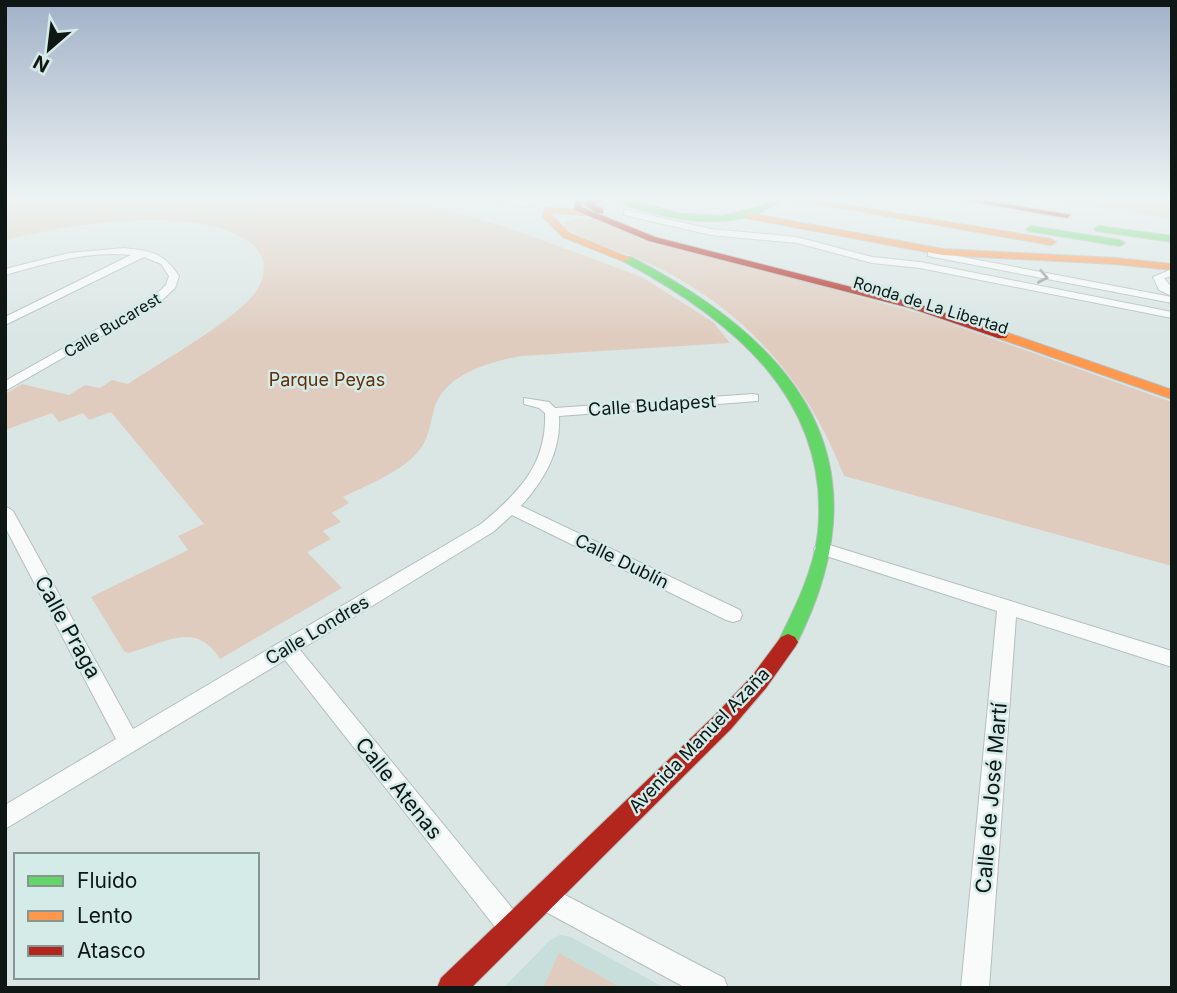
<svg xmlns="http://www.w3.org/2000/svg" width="1177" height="993" viewBox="0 0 1177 993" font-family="Inter,sans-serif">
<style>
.built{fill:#c8deda}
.green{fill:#e0ccbf}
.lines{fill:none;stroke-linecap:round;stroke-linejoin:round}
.street-casing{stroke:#b5bebc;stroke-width:2}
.fast-casing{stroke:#b5bebc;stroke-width:2}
.slow-casing{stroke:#b5bebc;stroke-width:2}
.jam-casing{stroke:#b5bebc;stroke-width:2}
.street{fill:#f9fbfb;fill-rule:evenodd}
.fast{fill:#63d668;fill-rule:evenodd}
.slow{fill:#ff974d;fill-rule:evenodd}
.jam{fill:#b3261e;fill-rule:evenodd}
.oneway{stroke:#909494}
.labels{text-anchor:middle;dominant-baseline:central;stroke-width:5;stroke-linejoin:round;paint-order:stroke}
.far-street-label{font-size:16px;fill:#0f1715;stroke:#d5ebe7}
.park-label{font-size:18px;fill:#652c08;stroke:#d5ebe7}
.street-label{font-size:18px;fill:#0f1715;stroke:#d5ebe7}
.near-street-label{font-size:21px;fill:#0f1715;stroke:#d5ebe7}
</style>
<rect width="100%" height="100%" fill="#dae6e4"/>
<path class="built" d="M 560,935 L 571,937 L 665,988 L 503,988 L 550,940 Z"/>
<g class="green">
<path d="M 5,198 L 378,198 L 449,211 L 509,228 L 642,277 L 713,322 L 730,343 L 522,356 C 491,361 444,374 434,409 C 430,424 429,440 417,453 C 399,473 367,485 343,497 L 349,503 L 332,513 L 341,522 L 323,531 L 331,539 L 307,552 L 342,588 L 220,659 C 195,619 164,644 128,653 L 124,651 L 91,597 L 188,550 L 178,536 L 204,524 L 111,412 L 89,420 L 83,413 L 59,422 L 52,413 L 5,430 L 5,394 L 22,384 L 69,395 L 85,385 L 100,388 L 112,380 L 128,384 C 160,362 237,320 257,290 C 267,274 267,255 251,243 C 195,203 69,224 5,240 Z"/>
<path d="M 1048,198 L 1172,198 L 1172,219 Z"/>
<path d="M 573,219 L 593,219 L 653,244 L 741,264 L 929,316 L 1172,402 L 1172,566 L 844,476 C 808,382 747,312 657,267 C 627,253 592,244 564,227 L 564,222 Z"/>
<path d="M 559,953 L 622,988 L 543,988 Z"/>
</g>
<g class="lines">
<g class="street-casing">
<g id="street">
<path d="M 487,198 L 507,198 L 532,203 L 528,206 Z"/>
<path d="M 627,210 L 711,229 L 797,237 L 872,257 L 920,262 L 1172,312 L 1172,318 L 920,268 L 872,263 L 797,243 L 711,235 L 624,215 L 624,211 Z"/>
<path d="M 124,248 C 151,251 163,252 179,276 L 175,288 L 159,303 L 5,391 L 5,381 L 151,299 L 166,285 L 169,276 L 161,264 L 144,257 L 5,325 L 5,317 L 131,255 C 89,250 45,264 5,275 L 5,269 L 69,253 Z"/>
<path d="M 931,251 L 1172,297 L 1172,303 L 928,256 L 928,252 Z"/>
<path d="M 1172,269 L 1172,276 L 1164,278 L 1172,288 L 1172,296 L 1159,290 L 1153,277 Z"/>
<path d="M 753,394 L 758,395 L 758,401 L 559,416 C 561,452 544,480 521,506 L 740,610 L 742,615 L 740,620 L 733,622 L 726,620 L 512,515 L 493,532 L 300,650 L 521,919 L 525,928 L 521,937 L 512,941 L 503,937 L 285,660 L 5,829 L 5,805 L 116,739 L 5,527 L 5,506 L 13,511 L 133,729 L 481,524 C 518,493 547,465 545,413 L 539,408 L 524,404 L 524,398 L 549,402 L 555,408 Z"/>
<path d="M 823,543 L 1172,651 L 1172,667 L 1016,617 L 989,988 L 961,988 L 997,611 L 817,553 L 814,549 L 817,545 Z"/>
<path d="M 544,884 L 724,978 L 728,988 L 686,988 L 535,906 L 531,897 L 535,888 Z"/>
</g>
</g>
<g class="fast-casing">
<g id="fast">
<path d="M 612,198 L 623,198 L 678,213 L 721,216 L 758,207 L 775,198 L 784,198 C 745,231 687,223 642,210 C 632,207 620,204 612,198 Z"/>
<path d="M 1031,226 L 1120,240 L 1125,243 L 1120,246 L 1028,231 L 1026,229 Z"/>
<path d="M 1099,226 L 1172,236 L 1172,242 L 1096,231 L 1094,229 Z"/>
<path d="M 623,257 L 631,257 C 798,344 891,460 795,647 L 788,650 L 781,647 L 778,642 C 795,608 814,570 818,532 C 831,398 730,318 623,261 Z"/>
</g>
</g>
<g class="slow-casing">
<g id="slow">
<path d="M 785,198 L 802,198 L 1051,239 L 1056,242 L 1051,245 Z"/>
<path d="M 545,208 L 589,210 L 590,212 L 586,215 L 552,213 L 552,216 L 569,233 L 632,259 L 623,261 L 563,237 L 543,217 Z"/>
<path d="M 749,213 L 943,249 L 1115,258 L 1172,264 L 1172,270 L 1115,264 L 943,255 L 746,218 L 745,216 Z"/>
<path d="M 1002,331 L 1172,390 L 1172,399 L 998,338 L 996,335 Z"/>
</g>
</g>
<g class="jam-casing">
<g id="jam">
<path d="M 596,198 L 608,198 L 593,204 L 603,209 L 603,213 L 597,213 L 582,203 Z"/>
<path d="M 952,198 L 970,198 L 1071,215 L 1067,218 Z"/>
<path d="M 574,200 L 580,200 L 582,207 L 589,210 L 655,237 L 918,304 L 1008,335 L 1006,338 L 998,338 L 910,308 L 649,241 L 575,210 Z"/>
<path d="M 788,634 L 795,637 L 798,642 L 795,647 L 766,688 L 731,729 L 471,988 L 437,988 L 441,978 L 715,715 L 752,676 L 781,637 Z"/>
</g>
</g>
<use href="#street" class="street"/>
<use href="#fast" class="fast"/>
<use href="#slow" class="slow"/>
<use href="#jam" class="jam"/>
</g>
<defs><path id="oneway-chevron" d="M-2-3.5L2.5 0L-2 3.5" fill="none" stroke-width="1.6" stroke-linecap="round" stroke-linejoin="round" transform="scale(1.75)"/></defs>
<use class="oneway" href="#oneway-chevron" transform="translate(1043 277) rotate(11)"/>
<linearGradient id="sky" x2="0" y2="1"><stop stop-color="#a1b1c8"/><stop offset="0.59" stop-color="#eef4f3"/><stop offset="1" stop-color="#eef4f3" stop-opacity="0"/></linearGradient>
<rect width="1177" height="337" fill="url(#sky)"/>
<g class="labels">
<g class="far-street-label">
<text transform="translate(931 305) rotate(17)">Ronda de La Libertad</text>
<text transform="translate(112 325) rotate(-31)">Calle Bucarest</text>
</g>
<g class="park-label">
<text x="327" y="379">Parque Peyas</text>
</g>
<g class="street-label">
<text transform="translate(652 405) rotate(-4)">Calle Budapest</text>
<text transform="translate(622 561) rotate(26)">Calle Dublín</text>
<text transform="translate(317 630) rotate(-31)">Calle Londres</text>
<text transform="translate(699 740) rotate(-46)">Avenida Manuel Azaña</text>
</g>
<g class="near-street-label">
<text transform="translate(68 627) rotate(61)">Calle Praga</text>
<text transform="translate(399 788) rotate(51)">Calle Atenas</text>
<text transform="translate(991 798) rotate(-85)">Calle de José Martí</text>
</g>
</g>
<rect width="1177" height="993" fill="none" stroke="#0f1715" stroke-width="14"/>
<rect x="14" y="853" width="245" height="126" fill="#d5ebe7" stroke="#869693" stroke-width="2"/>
<rect x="28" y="876" width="35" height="10" fill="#63d668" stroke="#869693" stroke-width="2"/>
<text x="77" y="888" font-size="21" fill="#0f1715">Fluido</text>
<rect x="28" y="911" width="35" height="10" fill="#ff974d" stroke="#869693" stroke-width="2"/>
<text x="77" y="923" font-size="21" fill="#0f1715">Lento</text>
<rect x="28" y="946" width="35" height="10" fill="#b3261e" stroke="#869693" stroke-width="2"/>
<text x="77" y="958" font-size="21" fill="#0f1715">Atasco</text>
<g transform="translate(49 49) rotate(208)" stroke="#d5ebe7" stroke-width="5" paint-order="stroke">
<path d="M0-5L12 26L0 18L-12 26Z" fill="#0f1715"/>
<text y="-10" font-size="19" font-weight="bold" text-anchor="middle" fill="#0f1715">N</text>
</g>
</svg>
